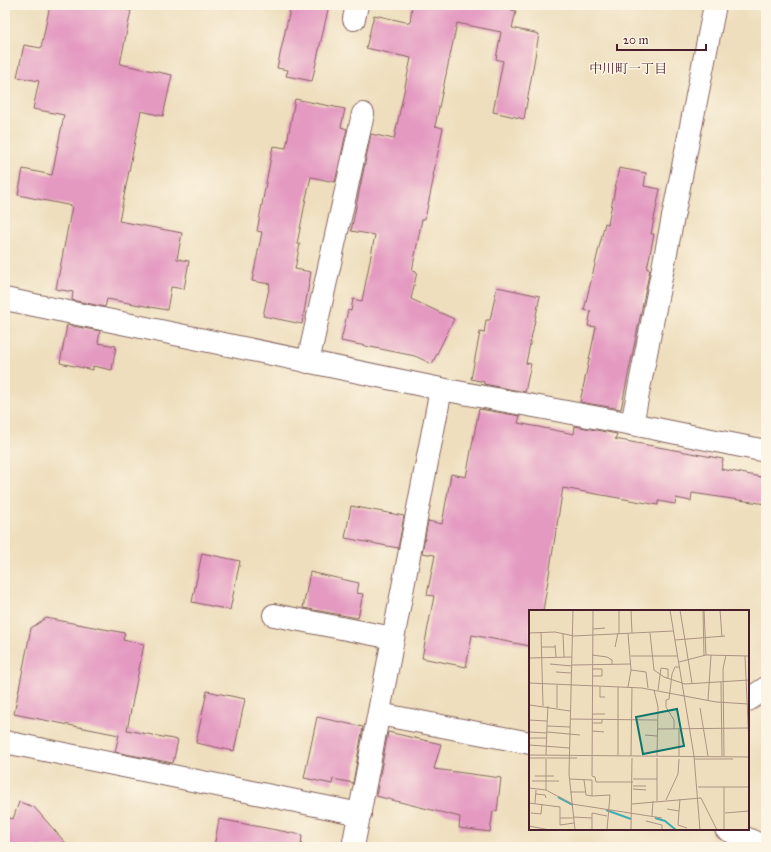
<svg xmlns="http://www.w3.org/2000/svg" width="771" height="852" viewBox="0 0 771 852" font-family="'IM FELL Great Primer','Noto Serif JP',serif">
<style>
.building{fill:#e499c1}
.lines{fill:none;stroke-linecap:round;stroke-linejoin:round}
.street-casing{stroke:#83625e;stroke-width:24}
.street{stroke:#fff;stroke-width:22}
.labels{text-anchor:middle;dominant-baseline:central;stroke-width:3;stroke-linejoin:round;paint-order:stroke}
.neighbourhood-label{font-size:13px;fill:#4a1f2b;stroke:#fcf5e5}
.inset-river{fill:none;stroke:#3badb3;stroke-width:2}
.inset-road{fill:none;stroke:#ac9283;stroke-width:1}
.view{fill:#0f766e;fill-opacity:0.15;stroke:#0f766e;stroke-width:2}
.inset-edge{fill:none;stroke:#4a1f2b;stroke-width:2}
</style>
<rect width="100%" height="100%" fill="#fcf5e5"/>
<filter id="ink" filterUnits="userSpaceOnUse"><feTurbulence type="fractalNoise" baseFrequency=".025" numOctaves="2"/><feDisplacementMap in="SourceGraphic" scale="8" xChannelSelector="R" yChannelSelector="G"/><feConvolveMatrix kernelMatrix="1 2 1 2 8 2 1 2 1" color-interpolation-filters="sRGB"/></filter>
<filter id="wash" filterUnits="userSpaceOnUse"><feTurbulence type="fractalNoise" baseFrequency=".012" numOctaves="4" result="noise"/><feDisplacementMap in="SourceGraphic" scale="16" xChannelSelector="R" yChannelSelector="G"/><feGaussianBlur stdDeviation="0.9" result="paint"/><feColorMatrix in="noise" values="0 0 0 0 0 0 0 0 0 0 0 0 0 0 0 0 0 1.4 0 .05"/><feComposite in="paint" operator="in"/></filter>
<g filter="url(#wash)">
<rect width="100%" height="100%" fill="#eedebd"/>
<g id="blocks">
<g class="building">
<path d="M 50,5 L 104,5 L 131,11 L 120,64 L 172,75 L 163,116 L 141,111 L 119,221 L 182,233 L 177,259 L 189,261 L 184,289 L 171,287 L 167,310 L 107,299 L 105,307 L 72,300 L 73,292 L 56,289 L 72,206 L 18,195 L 23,169 L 52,175 L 64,115 L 33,109 L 39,81 L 17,77 L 24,45 L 41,48 Z"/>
<path d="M 291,5 L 329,5 L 312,81 L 286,76 L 288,70 L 277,68 Z"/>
<path d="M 412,5 L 512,5 L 511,10 L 516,11 L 512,28 L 539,34 L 524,119 L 493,112 L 503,61 L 496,59 L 501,32 L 457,23 L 435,126 L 443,128 L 433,176 L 434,176 L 425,219 L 422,219 L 412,271 L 417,272 L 411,299 L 454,319 L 432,364 L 415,356 L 341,341 L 348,310 L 351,311 L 353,299 L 362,301 L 375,235 L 351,231 L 371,134 L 394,139 L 411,58 L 366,48 L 374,15 L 410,23 Z"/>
<path d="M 295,99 L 345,109 L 341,127 L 347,129 L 335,182 L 311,177 L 306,198 L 297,244 L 300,244 L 295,269 L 311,272 L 302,324 L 263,316 L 270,284 L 252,281 L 262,232 L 257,231 L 273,146 L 286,148 Z"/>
<path d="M 619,168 L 646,173 L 644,186 L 660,189 L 651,234 L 654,234 L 647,269 L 650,269 L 621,409 L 580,402 L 596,327 L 588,326 L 591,311 L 584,310 L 605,223 L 608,224 Z"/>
<path d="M 497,287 L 540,296 L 526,363 L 531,364 L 525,392 L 484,384 L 484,382 L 471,379 L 480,332 L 484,333 L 486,320 L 490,320 Z"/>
<path d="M 67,325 L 100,331 L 98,343 L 116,346 L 112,370 L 93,366 L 93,370 L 60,363 Z"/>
<path d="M 479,409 L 520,416 L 518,423 L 574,434 L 575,426 L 617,434 L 615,439 L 723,459 L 721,469 L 766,478 L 766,504 L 692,493 L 691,501 L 676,498 L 675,504 L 658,501 L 658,505 L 563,488 L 543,611 L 530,611 L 530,646 L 472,635 L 466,667 L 422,658 L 434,596 L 427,595 L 435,555 L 422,553 L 428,521 L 442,524 L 451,474 L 466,477 Z"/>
<path d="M 351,506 L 404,516 L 398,548 L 345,538 Z"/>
<path d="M 202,553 L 240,561 L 230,610 L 192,602 Z"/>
<path d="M 310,572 L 359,583 L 357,593 L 363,594 L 358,618 L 303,608 Z"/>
<path d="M 46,618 L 125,633 L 123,640 L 144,644 L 127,730 L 178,740 L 173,763 L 115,752 L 119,735 L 14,714 L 31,628 Z"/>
<path d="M 207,691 L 245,699 L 234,751 L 196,743 Z"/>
<path d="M 317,717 L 363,727 L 353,783 L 333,779 L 332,784 L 304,778 Z"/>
<path d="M 388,732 L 441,744 L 434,769 L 501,778 L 497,811 L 493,811 L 490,832 L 459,828 L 460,817 L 376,796 Z"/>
<path d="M 19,802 L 34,807 L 69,847 L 5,847 L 5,817 L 13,819 Z"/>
<path d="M 219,819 L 302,835 L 301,847 L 214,847 Z"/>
</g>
</g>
</g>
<g filter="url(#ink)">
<use href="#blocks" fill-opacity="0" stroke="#83625e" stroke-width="1"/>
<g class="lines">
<g class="street-casing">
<g id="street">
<path d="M 354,19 L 357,5"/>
<path d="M 5,299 L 441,389 L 632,424 L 766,451"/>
<path d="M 308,362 L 363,114"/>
<path d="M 632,424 L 715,5"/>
<path d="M 274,615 L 393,638"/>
<path d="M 748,700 L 766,688"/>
<path d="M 379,714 L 530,743"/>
<path d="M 5,742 L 360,814"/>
<path d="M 726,829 L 765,847"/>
<path d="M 353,847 L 441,389"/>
</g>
</g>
<use href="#street" class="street"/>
</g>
</g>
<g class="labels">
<g class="neighbourhood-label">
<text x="628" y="69">中川町一丁目</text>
</g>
</g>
<g transform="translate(529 610)">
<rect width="220" height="220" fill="#eedebd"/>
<path class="inset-river" d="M 29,187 L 44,195M 77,200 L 102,209M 126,208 L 136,211 L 147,220"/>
<path class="inset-road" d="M 44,0 L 40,164 L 46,220M 64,0 L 63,166 L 66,167 L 67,172 L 104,172M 90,0 L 90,23M 102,0 L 103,23M 141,0 L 165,146 L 171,220M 151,0 L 163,73M 174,0 L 175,46M 175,0 L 177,45M 191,0 L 193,27M 64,19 L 76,18M 12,22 L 14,96M 0,23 L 26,22 L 45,26 L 144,21M 121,23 L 125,60 L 135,67 L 156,74 L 220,70M 34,24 L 35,47M 99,24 L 102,60 L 99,77M 146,30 L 196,26M 26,35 L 27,47M 13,37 L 26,37M 86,37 L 89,23M 63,45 L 78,47 L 83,50 L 83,54M 102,46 L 148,46M 216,46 L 220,134M 0,48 L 43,47M 150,52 L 177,45 L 220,46M 21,54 L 43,56M 43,55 L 102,54M 102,60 L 117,62 L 119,78M 27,62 L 42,63M 0,65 L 0,110M 63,66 L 73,66 L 73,59 L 63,59M 192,72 L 193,146M 0,73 L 113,78 L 187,92 L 220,94M 28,75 L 28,98M 71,77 L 71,87 L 76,87M 125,80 L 129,97 L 128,146M 129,80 L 132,58 L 139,59 L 139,69M 179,90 L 182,45M 1,95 L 41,101M 19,96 L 18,116 L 41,117M 171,98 L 179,146M 63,104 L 76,104M 41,109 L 128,110M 0,110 L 18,111M 63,113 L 73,113 L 73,109M 129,119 L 220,118M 145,119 L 145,110 L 137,97 L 137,90 L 140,89 L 143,64 L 146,57 L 150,57M 63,121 L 75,122M 0,122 L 18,123M 18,122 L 51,125M 116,125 L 128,126M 0,128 L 18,128M 0,135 L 41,138M 0,145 L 220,147M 17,145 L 18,116M 89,146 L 89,77M 102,146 L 103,77M 150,146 L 150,119M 195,146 L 194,59 L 197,45M 0,148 L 48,148M 128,148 L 128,191M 166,149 L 204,149M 6,166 L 25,166M 40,169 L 63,170 L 63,186 L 81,185 L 78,220M 104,169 L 128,169M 55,170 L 57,185 L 63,186M 3,171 L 30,171M 104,176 L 117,176M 169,177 L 220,177M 0,178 L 17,180 L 43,194 L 133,208M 104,179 L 117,180M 17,180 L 17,149M 41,182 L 56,182M 7,184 L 16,185 L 17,188M 151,189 L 149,215 L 158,218M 137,190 L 149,164 L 150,149M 0,193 L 31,197 L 31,215 L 45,213M 6,193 L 7,180M 103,194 L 172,188 L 188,220M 138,199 L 150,201M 2,203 L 12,204 L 13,194M 196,203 L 220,201M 123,206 L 124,191M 44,207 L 63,208 L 63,220M 31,208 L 44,208M 63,208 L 63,203 L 78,206M 117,211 L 133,215 L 133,220M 0,216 L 21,220M 102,220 L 103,148M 151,220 L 164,220M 195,220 L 195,177"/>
<path class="view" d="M 148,99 L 155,136 L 114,144 L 107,107 Z"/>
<rect width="220" height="220" class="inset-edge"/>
</g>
<rect width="771" height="852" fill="none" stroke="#fcf5e5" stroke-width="20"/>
<path d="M617 44v6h89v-6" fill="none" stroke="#4a1f2b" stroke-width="2"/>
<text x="623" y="44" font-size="12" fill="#4a1f2b" stroke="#fcf5e5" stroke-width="3" paint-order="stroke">20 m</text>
</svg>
